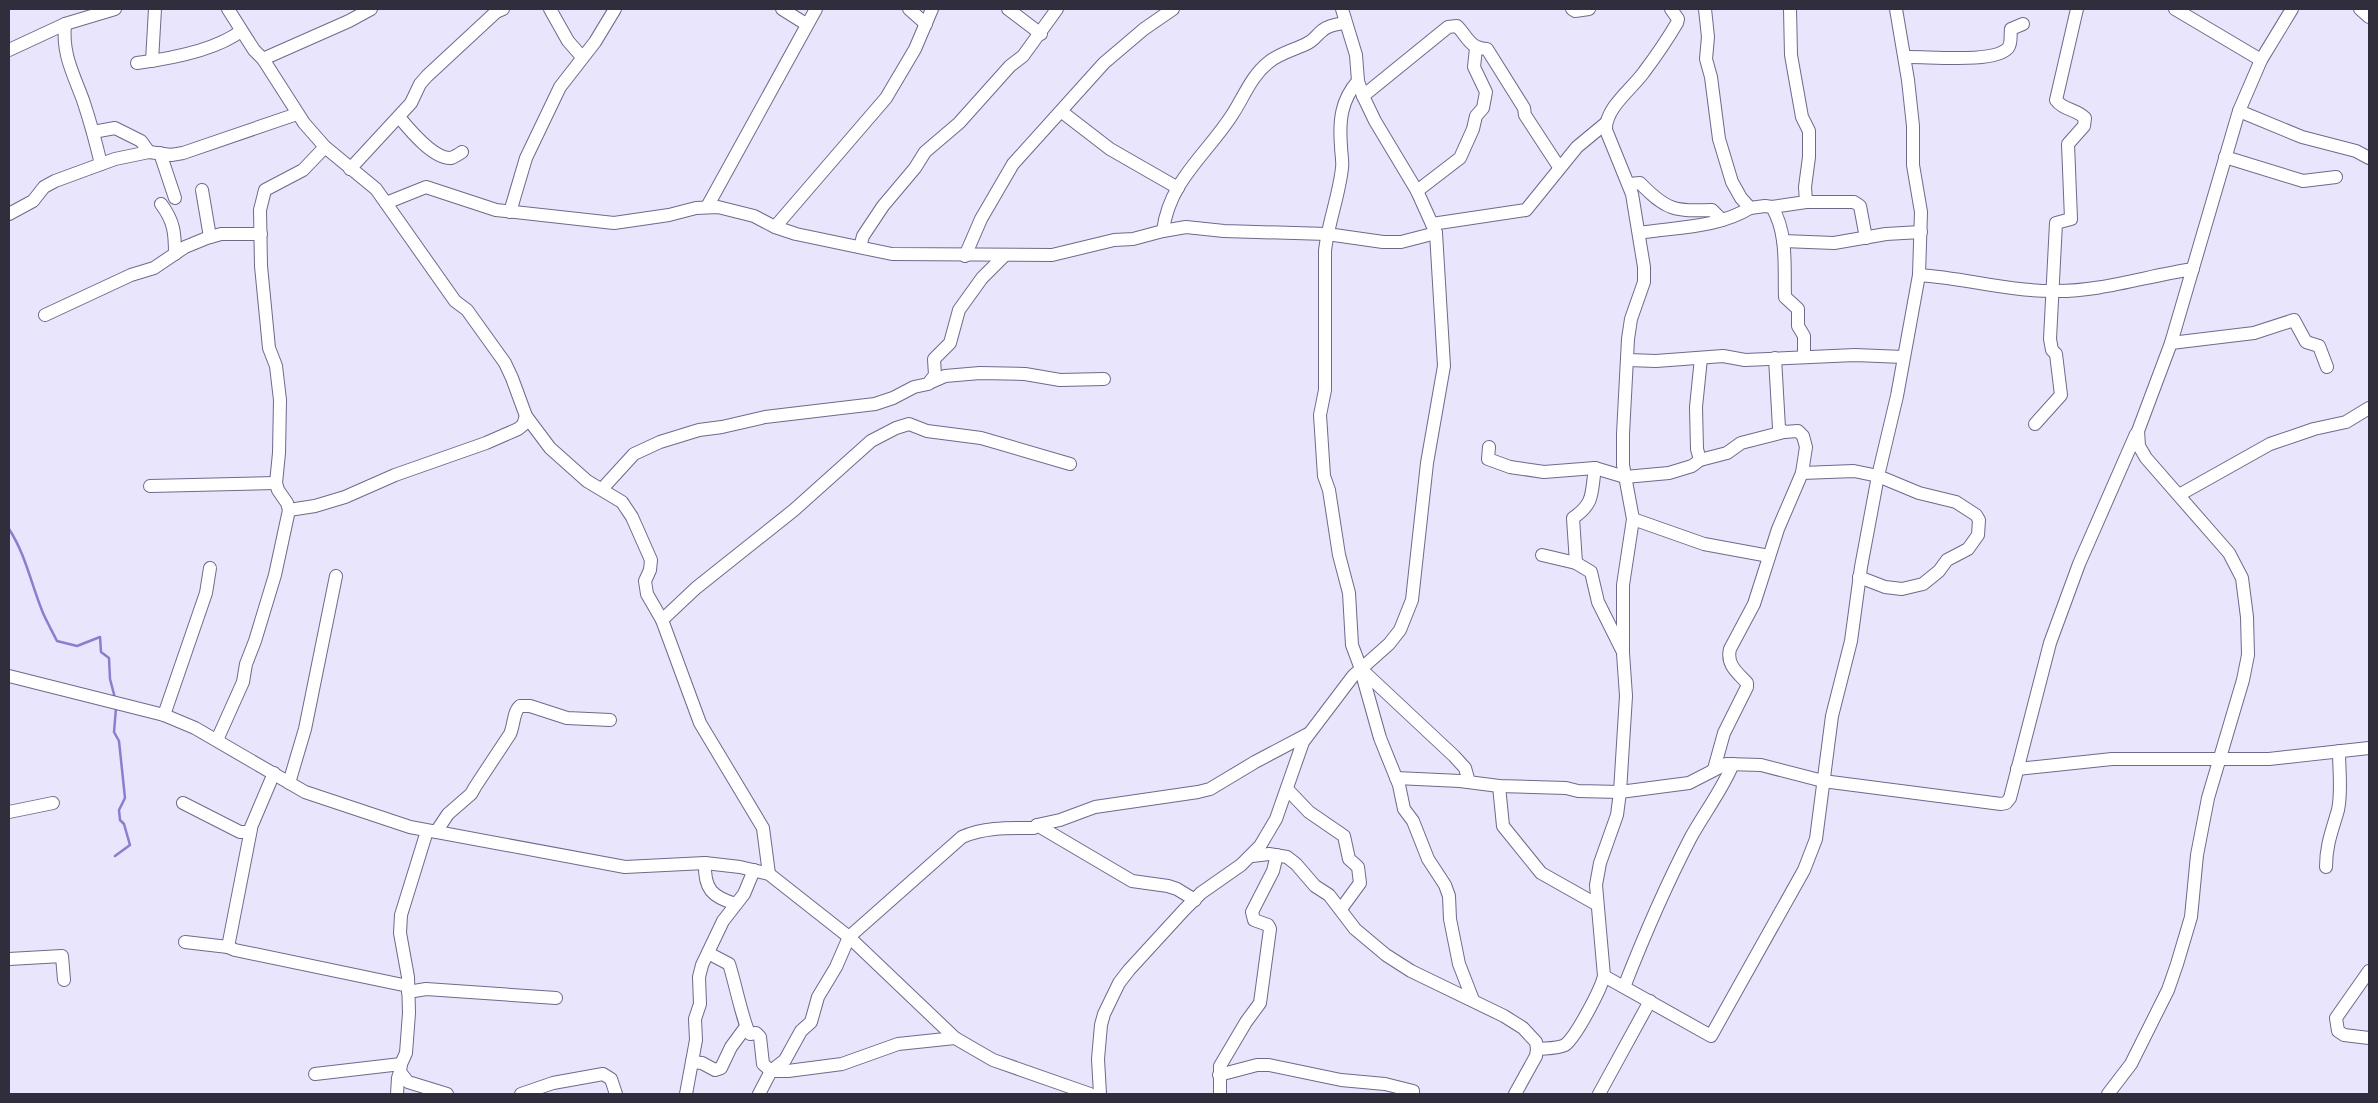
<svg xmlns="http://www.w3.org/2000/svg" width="2378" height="1103" viewBox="0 0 2378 1103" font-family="'Archivo Narrow',sans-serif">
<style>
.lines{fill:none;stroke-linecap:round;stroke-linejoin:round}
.stream{stroke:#8c7dcd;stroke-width:2.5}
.minor-casing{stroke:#6e6a8a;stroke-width:14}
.minor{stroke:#fff;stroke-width:12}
</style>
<rect width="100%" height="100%" fill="#e8e5fc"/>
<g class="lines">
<g class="stream">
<path d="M 9,529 C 26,555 31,584 43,613 C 47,622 52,631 57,641 L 77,646 L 100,637 L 101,652 L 109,658 L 110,679 L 115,698"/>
<path d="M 115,856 L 130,845 L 124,824 L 120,820 L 119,810 L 125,798 L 119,741 L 114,732 L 116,708"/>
</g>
<g class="minor-casing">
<g id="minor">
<path d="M 228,9 L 254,50 L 263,59 L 304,123 L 325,147 L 376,189 L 455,301 L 467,310 L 505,363 L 512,378 L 526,416 L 550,448 L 587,481 L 622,502 L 632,517 L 651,560 L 650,570 L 645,581 L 647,594 L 662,620 L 700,723 L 763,828 L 769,874"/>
<path d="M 550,9 L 568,41 L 582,57"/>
<path d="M 782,9 L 806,24"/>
<path d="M 909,9 L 926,24"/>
<path d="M 1008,9 L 1041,34"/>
<path d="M 1572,9 L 1575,11 L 1589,9"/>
<path d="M 1705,9 L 1708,37 L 1706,59 L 1711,77 L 1719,139 L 1732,182 L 1741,198 L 1750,208 L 1765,206 L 1772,207 C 1788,233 1784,268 1785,297 L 1798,309 L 1798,326 L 1804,336 L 1804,357"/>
<path d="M 1790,9 L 1791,55 L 1802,117 L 1809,131 L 1809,157 L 1805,187 L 1806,202"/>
<path d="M 2175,9 L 2261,60"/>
<path d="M 2360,9 L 2369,17"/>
<path d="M 65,24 C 62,54 73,73 83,100 C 90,121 96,143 101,164"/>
<path d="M 9,50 L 65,24 L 115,9"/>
<path d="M 1905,57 C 1927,56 1994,64 2008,48 C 2012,43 2010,35 2011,29 L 2023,24"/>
<path d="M 263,59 L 349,21 L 371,9"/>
<path d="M 152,61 L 155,9"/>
<path d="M 137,63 C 168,59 216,50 241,31"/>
<path d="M 1358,81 C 1341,100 1339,121 1341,146 C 1341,153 1343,161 1342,168 C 1339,196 1328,223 1325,251 L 1325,390 L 1320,415 L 1324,476 L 1329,490 L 1339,555 L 1349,593 L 1352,645 L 1361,669 L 1454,756 L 1465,768 L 1469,782"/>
<path d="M 1363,96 L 1448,27 L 1457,26 C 1468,37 1469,48 1487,49 L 1524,108 L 1525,115 L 1559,167"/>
<path d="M 2239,111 L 2302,137 L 2356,151 L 2369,158"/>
<path d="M 1062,112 L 1110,149 L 1178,188"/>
<path d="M 399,117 C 409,129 433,159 451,158 C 454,157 459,154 462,152"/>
<path d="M 93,132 L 115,128 L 141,141 L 149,152"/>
<path d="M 160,153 L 175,198"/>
<path d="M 2225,157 L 2303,181 L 2336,177"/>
<path d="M 350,169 L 411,103 L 420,84 L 427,76 L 496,12 L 503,9"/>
<path d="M 1629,184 L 1640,183 C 1667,211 1675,211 1712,210 L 1722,220"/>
<path d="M 202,190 L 210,237"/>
<path d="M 1417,191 L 1460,158 L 1473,129 L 1476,116 L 1483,108 L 1486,92 L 1474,67 L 1476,48"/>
<path d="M 386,203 L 426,187 L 496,210 L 614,223 L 669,215 L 696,208 L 718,207 L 754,216 L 775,227 L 796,234 L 892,254 L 1052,255 L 1114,240 L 1133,239 L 1163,231 L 1186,227 L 1224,231 L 1327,234 L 1383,242 L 1401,242 L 1436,233"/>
<path d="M 161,204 C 174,221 175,233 175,254"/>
<path d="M 707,207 L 816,9"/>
<path d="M 1772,207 L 1806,202 L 1854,202 L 1860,206 L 1866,238"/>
<path d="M 510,212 L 526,158 L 560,87 L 595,42 L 615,9"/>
<path d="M 9,214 L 33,201 L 44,187 L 55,181 L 115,159 L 149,152 L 171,155 L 183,153 L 297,114"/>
<path d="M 1432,224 L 1526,210 L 1577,147 L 1606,123"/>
<path d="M 775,227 L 886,98 L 915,49 L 932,9"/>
<path d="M 1163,231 C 1169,181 1207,154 1232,115 C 1244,97 1251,76 1269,62 C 1280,53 1294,50 1306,44 C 1315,40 1316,35 1323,30 C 1329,25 1338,24 1345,23"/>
<path d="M 1639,233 C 1677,227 1717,228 1750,208"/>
<path d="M 1783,241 L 1834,243 L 1886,234 L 1921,232"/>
<path d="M 860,247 L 863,236 L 883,206 L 915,168 L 925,152 L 959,123 L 1010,66 L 1023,56 L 1057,9"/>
<path d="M 965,256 L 981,219 L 1013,164 L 1104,63 L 1144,29 L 1173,9"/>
<path d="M 1919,275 C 1964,278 2007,291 2053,291 C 2100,292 2146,276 2193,269"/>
<path d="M 45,315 L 131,275 L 154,268 L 185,247 L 207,238 L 221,234 L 261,234"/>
<path d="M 2171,343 L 2254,333 L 2294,320 L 2306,342 L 2319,346 L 2327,367"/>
<path d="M 1628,360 L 1656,361 L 1723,356 L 1745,360 L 1855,355 L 1903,357"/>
<path d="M 929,383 L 945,376 L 980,373 L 1025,374 L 1060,380 L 1104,379"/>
<path d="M 2035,424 L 2061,395 L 2056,354 L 2052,350 L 2050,339 L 2056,223 L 2071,219 L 2068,144 L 2084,126 L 2085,118 C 2076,109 2063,110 2056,100 L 2077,9"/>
<path d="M 1489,447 L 1488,459 L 1510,467 L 1544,472 L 1595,468 L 1625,477 L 1669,473 L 1692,466 L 1700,460 L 1727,453 L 1741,443 L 1784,432"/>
<path d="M 1700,460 L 1697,449 L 1696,407 L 1701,358"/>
<path d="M 1802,473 L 1854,471 L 1878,476 L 1919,493 L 1956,502 L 1976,515 L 1979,520 L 1978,535 L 1968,549 L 1947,560 L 1939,571 L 1923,584 L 1902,589 L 1885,587 L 1859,577"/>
<path d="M 150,486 L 276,483"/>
<path d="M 602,489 L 634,454 L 660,442 L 699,430 L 722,427 L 765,417 L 875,404 L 893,398 L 914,387 L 928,384 L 935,375 L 934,359 L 950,343 L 959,310 L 982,278 L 1004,256"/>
<path d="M 2179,495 L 2270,444 L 2314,429 L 2346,422 L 2369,408"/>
<path d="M 289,510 L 315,506 L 345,497 L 395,475 L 486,443 L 518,429 L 523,425 L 526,416"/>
<path d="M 1633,519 L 1704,544 L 1769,556"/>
<path d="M 1542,555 L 1576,563 L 1591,572 L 1598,602 L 1622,650"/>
<path d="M 1576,563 L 1573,518 C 1595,503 1591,493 1595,468"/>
<path d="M 662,620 L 696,588 L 794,510 L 871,441 L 896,428 L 909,424 L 927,431 L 981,438 L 1070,464"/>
<path d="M 1362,674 L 1380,738 L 1399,785 L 1404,809 L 1413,821 L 1428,859 L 1445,885 L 1449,896 L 1450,919 L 1459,964 L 1473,1000"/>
<path d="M 9,676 L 164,715 L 195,728 L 305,792 L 410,827 L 625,867 L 705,863 L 740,867 L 769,874 L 849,937 L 955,1038 L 993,1060 L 1090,1094"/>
<path d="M 164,715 L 206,593 L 210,568"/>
<path d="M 217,740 L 243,682 L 246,664 L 255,641 L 275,575 L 289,510 L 287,503 L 278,490 L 276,483 L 279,453 L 280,400 L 276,366 L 269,348 L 261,266 L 260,210 L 265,190 L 303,170 L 325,147"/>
<path d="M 1714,769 L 1724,733 L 1747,687 L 1747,683 C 1738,673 1726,665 1730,649 L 1754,604 L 1778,529 L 1802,473 L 1806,447 L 1803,436 L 1798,431 L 1784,432 L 1779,428 L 1775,358"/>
<path d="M 2017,769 L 2112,759 L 2269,759 L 2369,748"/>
<path d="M 1396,778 L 1460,781 L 1499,786 L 1566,788 L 1578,791 L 1620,792 L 1689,783 L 1726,764 L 1761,765 L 1823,781 L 2001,804 L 2006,803 L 2010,798 L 2050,643 L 2079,564 L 2136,434"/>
<path d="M 289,783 L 305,729 L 336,576"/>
<path d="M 1499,786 L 1503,826 L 1541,873 L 1596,904"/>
<path d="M 1287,789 L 1309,812 L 1344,836 L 1349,859 L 1358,867 L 1360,883 L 1341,909"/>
<path d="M 183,803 L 240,832 L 249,832 L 274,773"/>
<path d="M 9,812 L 53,803"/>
<path d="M 1037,825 L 1132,881 L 1168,886 L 1177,889 L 1195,900"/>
<path d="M 251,829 L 228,947 L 235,950 L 408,986"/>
<path d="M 427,831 L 401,915 L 400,933 L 408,977 L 409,1013 L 406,1053 L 401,1064 L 400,1072 L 408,1082 L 447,1094"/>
<path d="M 436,832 L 448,814 L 471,794 L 475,787 L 510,734 C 514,726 513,712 520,706 L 530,706 L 567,718 L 610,720"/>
<path d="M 1252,856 L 1269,854 L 1287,857 L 1296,864 L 1315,886 L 1329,895 L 1355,929 L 1386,955 L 1411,971 L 1504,1016 L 1523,1028 L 1536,1042 L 1537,1049 L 1536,1056 L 1515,1094"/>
<path d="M 705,863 C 704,889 712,897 736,904"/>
<path d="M 2326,867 C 2326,845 2332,831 2338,810 C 2342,791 2339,771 2339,751"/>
<path d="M 185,942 L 228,947"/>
<path d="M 708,953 L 729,964 C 734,978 744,1027 750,1034 L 756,1033 L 760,1037 L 763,1064 L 771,1071 L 788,1071 L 842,1064 L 898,1044 L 955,1038"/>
<path d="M 9,959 L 62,956 L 64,980"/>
<path d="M 2369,971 L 2336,1018 L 2338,1031 L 2344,1035 L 2369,1038"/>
<path d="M 1604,976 L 1711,1036 L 1804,870 L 1816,839 L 1832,716 L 1851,641 L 1861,567 L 1878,476 L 1897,396 L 1919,275 L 1921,212 L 1913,165 L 1913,126 L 1908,80 L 1896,9"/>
<path d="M 1624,987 C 1644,936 1666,885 1691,837 C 1705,812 1722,790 1733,764"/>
<path d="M 408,992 L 426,989 L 556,998"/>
<path d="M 1537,1049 C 1546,1048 1557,1049 1565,1045 C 1576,1037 1601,989 1604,976 L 1596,885 L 1600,863 L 1617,815 L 1620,792 L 1626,696 L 1623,653 L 1623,585 L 1633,519 L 1623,465 L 1623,434 L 1628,339 L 1631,319 L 1644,282 L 1644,267 L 1632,194 L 1606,130 C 1605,108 1632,89 1644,72 C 1656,56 1667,40 1677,23 L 1678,19 L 1671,9"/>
<path d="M 692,1062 L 702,1063 L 715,1070 L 721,1068 L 731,1047 L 745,1028"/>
<path d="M 315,1074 L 401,1064"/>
<path d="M 1219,1075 L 1257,1065 L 1269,1065 L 1341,1080 L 1385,1084 L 1413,1091 L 1413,1094"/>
<path d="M 397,1094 L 398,1078 L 400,1072"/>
<path d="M 521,1094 L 553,1083 L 603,1074 L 611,1079 L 616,1094"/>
<path d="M 686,1094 L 696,1040 L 695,1019 L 700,1004 L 699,977 L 702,965 L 723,921 L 744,894 L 754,870"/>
<path d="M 759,1094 L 771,1071 L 785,1060 L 801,1031 L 811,1022 L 818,997 L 836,967 L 849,937 L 962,837 C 985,827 1009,828 1034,828 L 1037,825 L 1060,820 L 1095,807 L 1198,792 L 1210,789 L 1255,762 L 1308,734"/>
<path d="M 1100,1094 L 1098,1059 L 1101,1025 L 1104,1014 L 1119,983 L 1129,970 L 1184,910 L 1201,893 L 1241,865 L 1260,846 L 1276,819 L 1303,742 L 1353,676 L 1389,644 L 1400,630 L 1412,600 L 1427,463 L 1444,366 L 1436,233 L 1417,191 L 1375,121 L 1363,96 L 1358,81 L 1356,55 L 1342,9"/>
<path d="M 1220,1094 L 1220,1066 L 1246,1022 L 1260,1003 L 1270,929 L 1268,925 L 1254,920 L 1252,912 L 1273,871 L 1277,855"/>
<path d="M 1599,1094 L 1650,1001"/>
<path d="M 2108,1094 L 2131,1064 L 2168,990 L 2177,964 L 2191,917 L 2197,855 L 2208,798 L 2243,680 L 2248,655 L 2247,617 L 2242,578 L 2229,553 L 2146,458 L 2139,446 L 2138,431 L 2171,343 L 2239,111 L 2261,60 L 2292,9"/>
</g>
</g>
<use href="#minor" class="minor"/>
</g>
<rect width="2378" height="1103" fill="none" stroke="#302e3c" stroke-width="20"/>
</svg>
